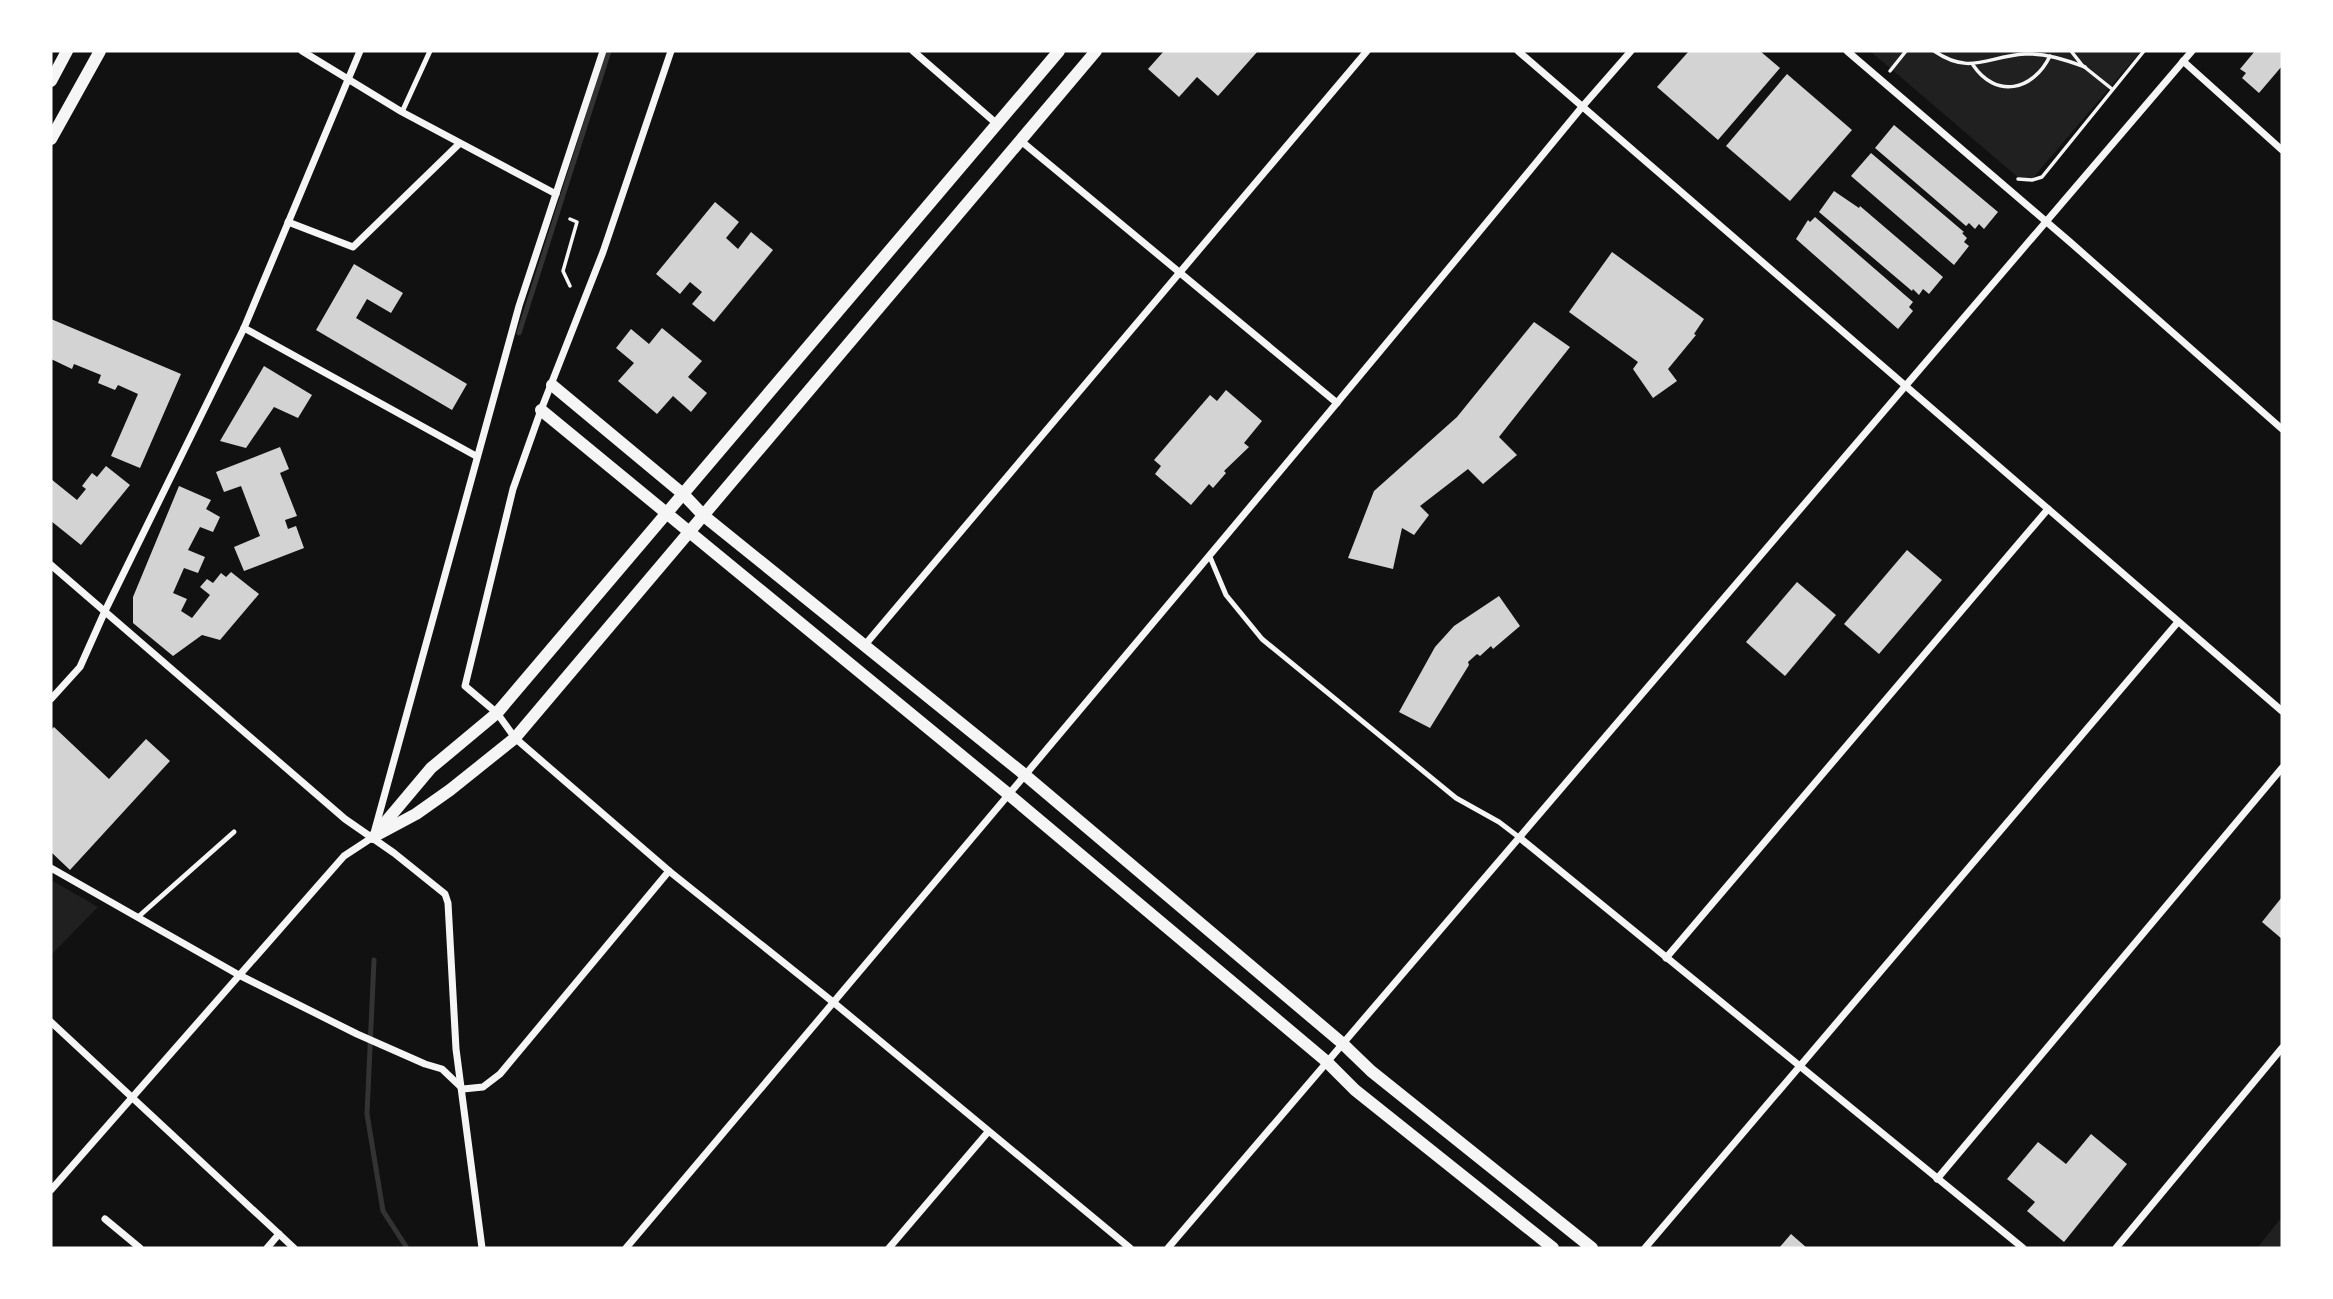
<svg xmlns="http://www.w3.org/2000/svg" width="2333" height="1299" viewBox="0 0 2333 1299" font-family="'Fira Sans Condensed',sans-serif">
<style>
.green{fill:#202020}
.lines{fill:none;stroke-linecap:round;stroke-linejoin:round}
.stream{stroke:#333;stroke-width:5}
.building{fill:#d3d3d3}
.path{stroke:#f5f5f5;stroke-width:3.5}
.service{stroke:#f5f5f5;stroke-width:5}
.minor{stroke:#f5f5f5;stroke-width:7}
.tertiary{stroke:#f5f5f5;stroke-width:12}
</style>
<rect width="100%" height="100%" fill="#111"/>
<g class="green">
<path d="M 1870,51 L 2141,51 L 2032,179 L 2020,179 Z"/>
<path d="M 51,880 L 98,907 L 51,955 Z"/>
<path d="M 2282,1217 L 2282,1248 L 2257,1248 Z"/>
</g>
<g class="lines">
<g class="stream">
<path d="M 519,333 L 609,51"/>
<path d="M 374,960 L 367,1114 L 383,1211 L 407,1248"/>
</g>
</g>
<g class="building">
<path d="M 1164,51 L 1258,51 L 1218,96 L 1197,77 L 1179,97 L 1148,69 Z"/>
<path d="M 1689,51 L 1760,51 L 1780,68 L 1718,140 L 1657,87 Z"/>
<path d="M 2255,51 L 2282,51 L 2282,66 L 2259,93 L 2242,78 L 2246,73 L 2240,69 Z"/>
<path d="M 1787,74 L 1852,130 L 1790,201 L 1726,146 Z"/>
<path d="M 1894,125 L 1998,212 L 1984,229 L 1979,224 L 1975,229 L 1969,223 L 1966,226 L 1875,148 Z"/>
<path d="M 1871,153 L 1964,232 L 1962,233 L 1967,238 L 1964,242 L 1969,246 L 1954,265 L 1851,176 Z"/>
<path d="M 1834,191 L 1859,208 L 1860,206 L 1943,277 L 1929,294 L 1923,289 L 1919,295 L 1913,289 L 1912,291 L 1819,212 Z"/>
<path d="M 715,202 L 739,222 L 726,238 L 738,249 L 751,232 L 773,250 L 714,322 L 692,304 L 702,292 L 690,282 L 680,294 L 656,274 Z"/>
<path d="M 1815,217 L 1913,302 L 1909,307 L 1913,311 L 1898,329 L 1796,239 L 1808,220 L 1810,222 Z"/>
<path d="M 1612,252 L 1704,319 L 1694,334 L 1696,335 L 1668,369 L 1677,381 L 1653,398 L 1633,369 L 1638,362 L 1569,312 Z"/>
<path d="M 354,264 L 403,293 L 391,313 L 367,299 L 356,318 L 467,384 L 452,410 L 316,330 Z"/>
<path d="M 51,319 L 181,374 L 140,468 L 111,456 L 138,394 L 118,385 L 115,390 L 98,383 L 101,375 L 74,364 L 72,369 L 51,359 Z"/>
<path d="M 1534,322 L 1570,347 L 1499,437 L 1517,455 L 1483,484 L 1468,469 L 1420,506 L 1429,515 L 1414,535 L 1402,528 L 1393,569 L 1348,558 L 1374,491 L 1457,417 Z"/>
<path d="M 662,328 L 702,361 L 688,377 L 707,393 L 691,412 L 673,396 L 657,414 L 618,381 L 634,363 L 616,348 L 631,329 L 649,344 Z"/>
<path d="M 264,366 L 312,395 L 298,418 L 274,407 L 246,448 L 220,441 Z"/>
<path d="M 1226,390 L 1262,421 L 1244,443 L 1249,447 L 1224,471 L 1226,473 L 1213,488 L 1209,484 L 1191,505 L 1155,474 L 1161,466 L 1154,460 L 1210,395 L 1217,401 Z"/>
<path d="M 280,447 L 289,469 L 280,473 L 297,516 L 285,520 L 288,529 L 296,526 L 304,548 L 244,571 L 234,547 L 260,536 L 241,486 L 224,492 L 216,472 Z"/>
<path d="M 106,466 L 130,485 L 81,545 L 51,521 L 51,479 L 77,500 L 86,489 L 82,486 L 92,473 L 97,477 Z"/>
<path d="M 179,486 L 211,500 L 206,509 L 220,517 L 213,532 L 200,527 L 188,550 L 205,557 L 198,573 L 184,568 L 173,593 L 187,599 L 181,611 L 192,618 L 210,595 L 200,587 L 207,579 L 213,583 L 221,573 L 226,577 L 231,572 L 259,594 L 220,640 L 202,635 L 173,656 L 133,623 L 133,597 Z"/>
<path d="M 1907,550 L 1942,580 L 1879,654 L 1844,624 Z"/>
<path d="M 1797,582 L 1836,615 L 1785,676 L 1746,642 Z"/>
<path d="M 1499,596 L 1520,626 L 1493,649 L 1491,646 L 1480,656 L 1477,654 L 1468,662 L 1469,665 L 1430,728 L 1399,712 L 1435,647 L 1454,626 Z"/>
<path d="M 54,727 L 109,779 L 146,739 L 170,761 L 70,870 L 51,852 L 51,730 Z"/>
<path d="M 2282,897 L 2282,939 L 2262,922 Z"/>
<path d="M 2091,1134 L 2127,1164 L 2064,1242 L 2027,1211 L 2035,1202 L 2007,1179 L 2038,1142 L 2066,1164 Z"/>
<path d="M 1791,1234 L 1807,1248 L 1779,1248 Z"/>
</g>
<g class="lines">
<g class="path">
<path d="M 1934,51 C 1971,76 1987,56 2025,54 C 2045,53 2066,60 2085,67"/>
<path d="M 2071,51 L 2082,65 L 2112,89"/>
<path d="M 1973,65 C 1996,99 2033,91 2050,56"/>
<path d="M 1890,71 L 1906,51"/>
<path d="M 2018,179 L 2032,180 L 2042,177 L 2144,51"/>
<path d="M 570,219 L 577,222 L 563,271 L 570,286"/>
</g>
<g class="service">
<path d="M 402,112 L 430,51"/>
<path d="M 1210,557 L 1226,595 L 1262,639 L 1456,798 L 1499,822 L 1520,838"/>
<path d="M 138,917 L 234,832"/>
</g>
<g class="minor">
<path d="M 302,51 L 402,112 L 556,194"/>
<path d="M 671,51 L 603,252 L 541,410 L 513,489 L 465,686 L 497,713 L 515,738 L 669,871 L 833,1002 L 1130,1248"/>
<path d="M 913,51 L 997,124"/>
<path d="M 1518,51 L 2282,711"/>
<path d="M 1847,51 L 2070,242 L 2282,429"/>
<path d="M 2183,61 L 2282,150"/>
<path d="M 1021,141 L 1337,403"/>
<path d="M 288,222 L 353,247 L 459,144"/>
<path d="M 244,328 L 476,456"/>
<path d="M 51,565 L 345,819 L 394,853 L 445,894 L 448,903 L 456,1049 L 482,1248"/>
<path d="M 864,646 L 1367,51"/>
<path d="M 51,699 L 80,667 L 105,611 L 244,328 L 360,51"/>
<path d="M 374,833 L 519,306 L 603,51"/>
<path d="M 1520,838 L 2023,1248"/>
<path d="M 51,868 L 239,975 L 357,1034 L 425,1064 L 442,1069 L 463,1089 L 483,1087 L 500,1074 L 669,871"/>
<path d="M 1666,958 L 2048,509"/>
<path d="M 51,1022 L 294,1248"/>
<path d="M 1937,1179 L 2282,768"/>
<path d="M 51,1190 L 344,856 L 373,837"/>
<path d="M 105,1219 L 140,1248"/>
<path d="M 267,1248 L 279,1234"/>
<path d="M 626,1248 C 946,869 1267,490 1582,107 L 1631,51"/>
<path d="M 889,1248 L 988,1132"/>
<path d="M 1168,1248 L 2192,51"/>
<path d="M 1645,1248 L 2178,622"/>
<path d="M 2116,1248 L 2282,1048"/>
</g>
<g class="tertiary">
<path d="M 51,81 L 67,51"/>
<path d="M 51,139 L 100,51"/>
<path d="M 552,385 L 683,494 L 704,516 L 1025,775 L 1342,1043 L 1371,1071 L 1592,1248"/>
<path d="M 541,410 L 1007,793 L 1326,1061 L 1355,1090 L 1553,1248"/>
<path d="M 378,831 L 431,768 L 497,713 L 1059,51"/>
<path d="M 373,837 L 416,814 L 450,790 L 515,738 L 1096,51"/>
</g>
</g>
<rect width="2333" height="1299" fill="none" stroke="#ffffff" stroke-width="105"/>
</svg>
